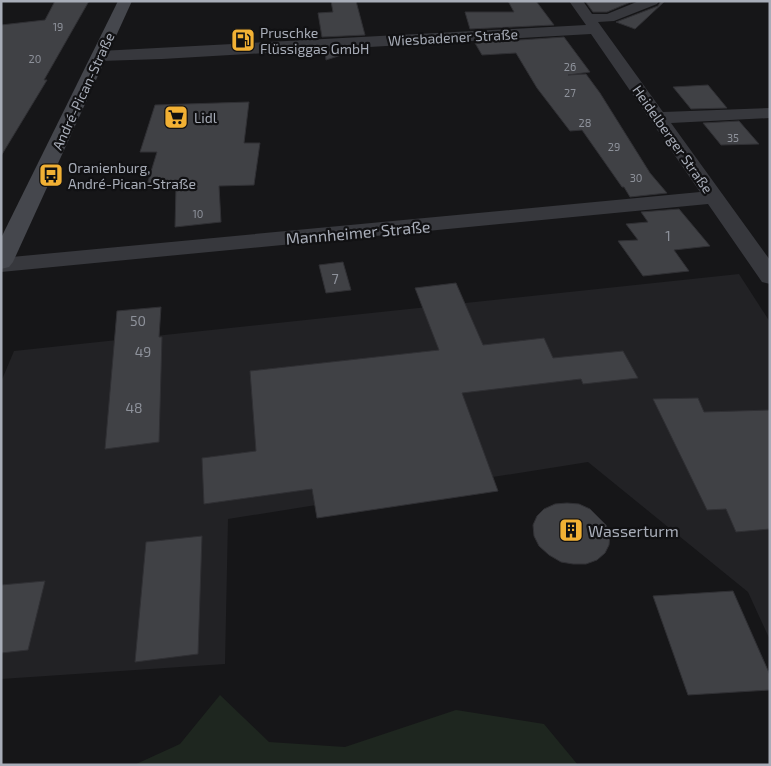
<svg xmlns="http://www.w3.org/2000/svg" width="771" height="766" viewBox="0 0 771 766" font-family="'Exo 2',sans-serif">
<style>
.built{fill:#222225}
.green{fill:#1e261f}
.building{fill:#404145;stroke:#303034}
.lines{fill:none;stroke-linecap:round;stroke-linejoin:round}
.street{fill:#37383d;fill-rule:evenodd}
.secondary{fill:#45474d;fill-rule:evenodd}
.labels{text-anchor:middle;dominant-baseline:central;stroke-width:4.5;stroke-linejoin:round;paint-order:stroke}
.far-number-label{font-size:11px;fill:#8e929b}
.far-poi-label{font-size:14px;fill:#a8adb8;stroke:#111113;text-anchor:start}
.far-street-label{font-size:14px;fill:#a8adb8;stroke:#111113}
.number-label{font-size:14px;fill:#8e929b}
.street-label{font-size:16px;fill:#a8adb8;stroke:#111113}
.poi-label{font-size:16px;fill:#a8adb8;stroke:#111113;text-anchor:start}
</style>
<rect width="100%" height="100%" fill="#161618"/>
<path class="built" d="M 739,274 L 770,322 L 770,640 L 748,592 L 588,462 L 228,519 L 225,664 L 1,679 L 1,382 L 14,351 Z"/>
<path class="green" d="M 220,695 L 269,742 L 345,747 L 456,710 L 544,724 L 578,765 L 134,765 L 180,744 Z"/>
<g class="building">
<path d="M 55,1 L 89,1 L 44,80 L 47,80 L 1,156 L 1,25 L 45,20 Z"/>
<path d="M 331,1 L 356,1 L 365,35 L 322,37 L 318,13 L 333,12 Z"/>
<path d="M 508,1 L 536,1 L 554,25 L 470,29 L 465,12 L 514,12 Z"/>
<path d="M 585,1 L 633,1 L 607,12 L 593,12 Z"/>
<path d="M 661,1 L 665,1 L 635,29 L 616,22 L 658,6 Z"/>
<path d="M 564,37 L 590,72 L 568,75 L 586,74 L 600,93 L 650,173 L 667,193 L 630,197 L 624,187 L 622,187 L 582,130 L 570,131 L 537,88 L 516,53 L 482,55 L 475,43 Z"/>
<path d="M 357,50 L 326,60 L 325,51 Z"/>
<path d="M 708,85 L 727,108 L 691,109 L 673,87 Z"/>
<path d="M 249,102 L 244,143 L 260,143 L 254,185 L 219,186 L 221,222 L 175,227 L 176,187 L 146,188 L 157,152 L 140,152 L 155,105 Z"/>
<path d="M 739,121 L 759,144 L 721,145 L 703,123 Z"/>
<path d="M 679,209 L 710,246 L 674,250 L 689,271 L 643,276 L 618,241 L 638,240 L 626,224 L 648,222 L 641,212 Z"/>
<path d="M 343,262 L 351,290 L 326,293 L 319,265 Z"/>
<path d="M 456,283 L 483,345 L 544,338 L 553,358 L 623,351 L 638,378 L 583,384 L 581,379 L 462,393 L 498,491 L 317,518 L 312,489 L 204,504 L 202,458 L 256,451 L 250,371 L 439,350 L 415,288 Z"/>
<path d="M 161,307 L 159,337 L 162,337 L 159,442 L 105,449 L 117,311 Z"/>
<path d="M 698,398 L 704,412 L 770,410 L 770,529 L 736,532 L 726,509 L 707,510 L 653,399 Z"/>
<path d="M 567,503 L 579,504 L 590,509 L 606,525 L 610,535 L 609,545 L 605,553 L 597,560 L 586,564 L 573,564 L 561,562 L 549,555 L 539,546 L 534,536 L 533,525 L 537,516 L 544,509 L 555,504 Z"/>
<path d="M 202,536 L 198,654 L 135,662 L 146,542 Z"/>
<path d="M 45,581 L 28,650 L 1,653 L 1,585 Z"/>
<path d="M 733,591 L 770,675 L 770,690 L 688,695 L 653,596 Z"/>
</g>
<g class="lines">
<path class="street" d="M 569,1 L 583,1 L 592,14 L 607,14 L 639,1 L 659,1 L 657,4 L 614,21 L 598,22 L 663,112 L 770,108 L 770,118 L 671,123 L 770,260 L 770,284 L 762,282 L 708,204 L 1,272 L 1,258 L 700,192 L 591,34 L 162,59 L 100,61 L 94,59 L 92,56 L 94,53 L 100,51 L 586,25 Z"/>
<path class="secondary" d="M 118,1 L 132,1 L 13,262 L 9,267 L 1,269 L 1,238 Z"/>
</g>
<defs>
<g id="fuel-square" transform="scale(1.25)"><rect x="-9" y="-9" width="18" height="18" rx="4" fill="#f2b134" stroke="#111113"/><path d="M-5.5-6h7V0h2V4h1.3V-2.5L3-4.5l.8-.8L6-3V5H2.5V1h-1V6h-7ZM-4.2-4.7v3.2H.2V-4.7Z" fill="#111"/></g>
<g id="supermarket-square" transform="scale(1.25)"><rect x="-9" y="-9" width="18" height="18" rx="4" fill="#f2b134" stroke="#111113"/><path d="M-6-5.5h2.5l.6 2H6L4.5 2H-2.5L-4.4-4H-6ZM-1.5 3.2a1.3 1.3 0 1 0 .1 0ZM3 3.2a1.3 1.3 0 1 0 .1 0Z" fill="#111"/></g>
<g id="bus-square" transform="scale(1.25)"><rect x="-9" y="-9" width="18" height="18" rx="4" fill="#f2b134" stroke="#111113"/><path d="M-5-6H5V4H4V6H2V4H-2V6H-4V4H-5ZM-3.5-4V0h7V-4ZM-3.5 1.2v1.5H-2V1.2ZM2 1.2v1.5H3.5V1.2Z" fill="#111"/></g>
<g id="building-square" transform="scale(1.25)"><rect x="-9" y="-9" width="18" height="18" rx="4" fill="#f2b134" stroke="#111113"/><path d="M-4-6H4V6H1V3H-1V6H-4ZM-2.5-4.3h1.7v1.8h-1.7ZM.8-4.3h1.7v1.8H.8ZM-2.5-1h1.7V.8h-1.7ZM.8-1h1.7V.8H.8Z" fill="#111"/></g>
</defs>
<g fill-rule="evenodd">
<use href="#fuel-square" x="243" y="40"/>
<use href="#supermarket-square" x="176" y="117"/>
<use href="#bus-square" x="51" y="175"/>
<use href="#building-square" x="571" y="530"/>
</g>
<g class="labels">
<g class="far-number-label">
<text x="58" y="26">19</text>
<text x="35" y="58">20</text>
<text x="570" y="66">26</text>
<text x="570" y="92">27</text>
<text x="585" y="122">28</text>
<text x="733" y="137">35</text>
<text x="614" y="146">29</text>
<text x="636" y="177">30</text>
<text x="198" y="213">10</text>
</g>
<g class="far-poi-label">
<text x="260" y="32">Pruschke<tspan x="260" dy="16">Flüssiggas GmbH</tspan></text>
<text x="194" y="117">Lidl</text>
<text x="68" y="167">Oranienburg,<tspan x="68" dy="16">André-Pican-Straße</tspan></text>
</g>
<g class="far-street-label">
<text transform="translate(453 37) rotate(-3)">Wiesbadener Straße</text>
<text transform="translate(83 91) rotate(-65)">André-Pican-Straße</text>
<text transform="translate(673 139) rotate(55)">Heidelberger Straße</text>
</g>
<g class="number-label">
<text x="668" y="235">1</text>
<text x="335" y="278">7</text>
<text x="138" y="320">50</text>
<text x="143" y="351">49</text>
<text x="134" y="407">48</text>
</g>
<g class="street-label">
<text transform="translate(358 232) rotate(-5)">Mannheimer Straße</text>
</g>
<g class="poi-label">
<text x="588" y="530">Wasserturm</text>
</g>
</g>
<rect width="771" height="766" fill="none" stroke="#a8adb8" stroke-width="5"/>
</svg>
